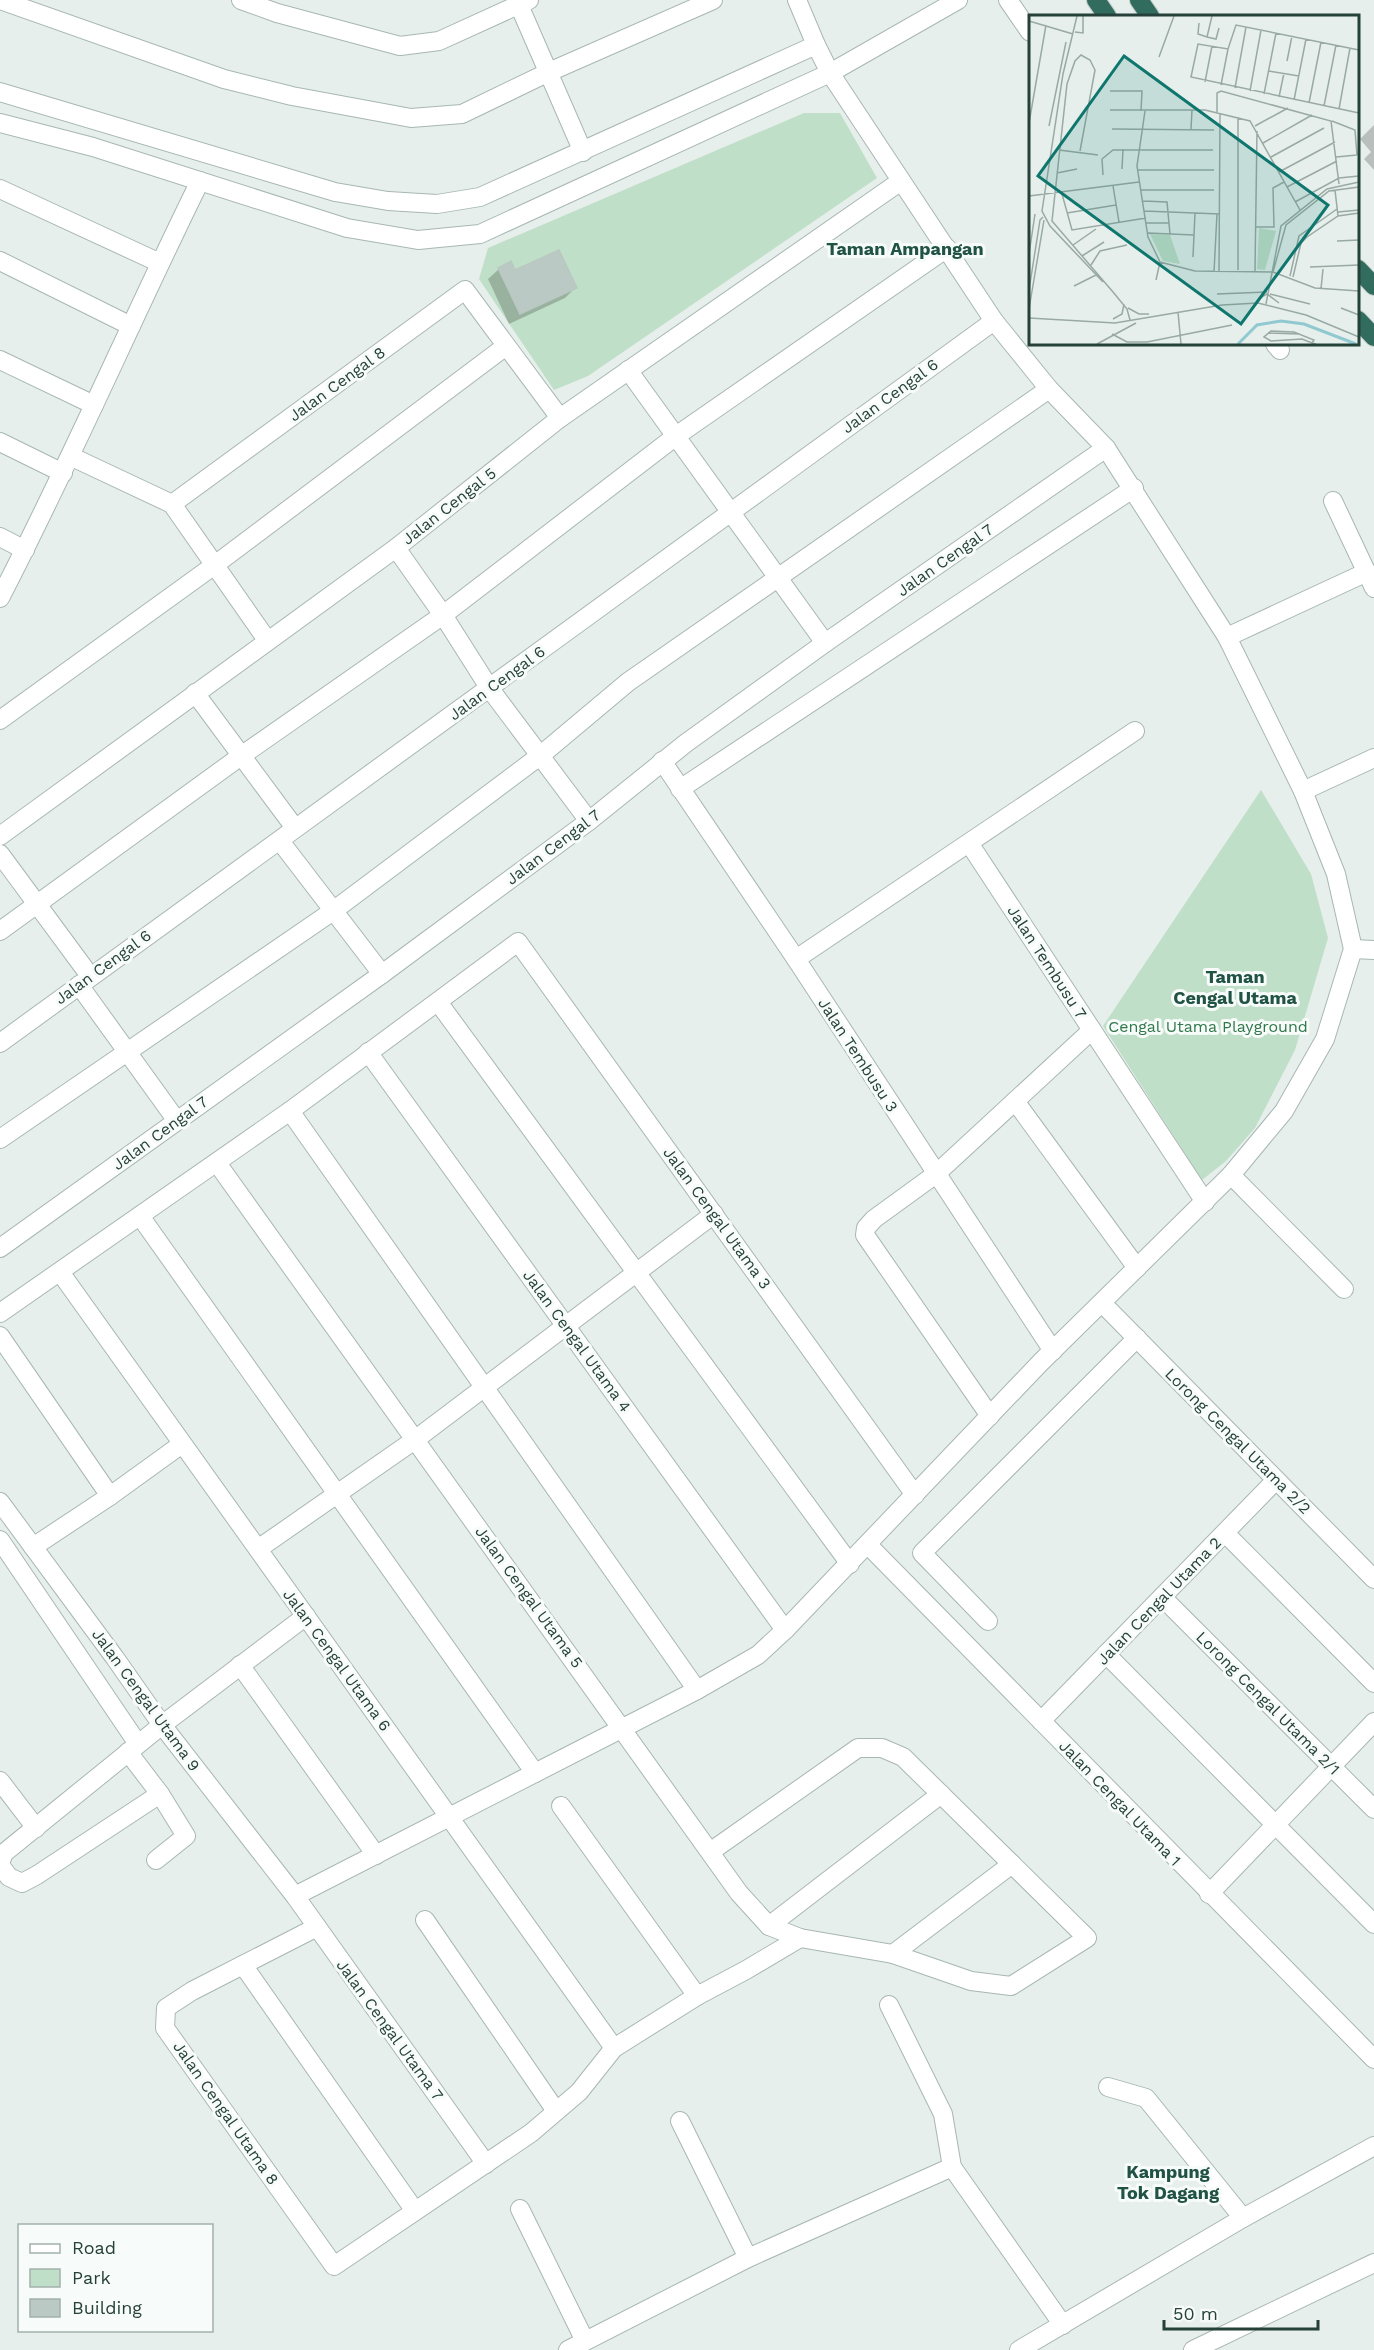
<svg xmlns="http://www.w3.org/2000/svg" width="1374" height="2350" viewBox="0 0 1374 2350" font-family="'Work Sans',sans-serif">
<style>
.green{fill:#c0dfc8}
.shadow{fill:#0003}
.building{fill:#bbc9c4;stroke:#b9c8c1;stroke-width:1.5}
.lines{fill:none;stroke-linecap:round;stroke-linejoin:round}
.minor-casing{stroke:#a8b7b2;stroke-width:20}
.highway-casing{stroke:#c2cac8;stroke-width:20}
.minor{stroke:#fff;stroke-width:18}
.highway{stroke:#316c5f;stroke-width:18}
.labels{text-anchor:middle;dominant-baseline:central;stroke-width:6;stroke-linejoin:round;paint-order:stroke}
.street-label{font-size:16px;fill:#254139;stroke:#f7fbf9}
.park-label{font-size:16px;fill:#30774a;stroke:#f7fbf9}
.neighbourhood-label{font-size:18px;font-weight:bold;fill:#215345;stroke:#f7fbf9}
.inset-river{fill:none;stroke:#91c9d1;stroke-width:3}
.inset-road{fill:none;stroke:#99a9a4;stroke-width:1.5}
.view{fill:#0f766e;fill-opacity:0.15;stroke:#0f766e;stroke-width:3}
.inset-edge{fill:none;stroke:#254139;stroke-width:3}
</style>
<rect width="100%" height="100%" fill="#e6efeb"/>
<g class="green">
<path d="M 804,113 L 840,113 L 877,178 L 588,376 L 554,390 L 479,279 L 488,248 Z"/>
<path d="M 1261,790 L 1311,874 L 1328,938 L 1295,1050 L 1255,1128 L 1226,1161 L 1202,1180 L 1103,1026 Z"/>
</g>
<g class="shadow">
<path d="M 1374,125 L 1374,170 L 1364,159 L 1371,152 L 1360,139 Z"/>
<path d="M 499,269 L 575,288 L 565,298 L 509,324 L 488,279 Z"/>
</g>
<path class="building" d="M 559,250 L 577,288 L 520,314 L 498,268 L 511,261 L 515,270 Z"/>
<g class="lines">
<g class="minor-casing">
<g id="minor">
<path d="M 0,0 L 224,79 L 292,96 L 411,118 L 462,114 L 549,72 L 713,0"/>
<path d="M 241,0 L 277,13 L 400,46 L 439,41 L 529,0"/>
<path d="M 1008,0 L 1030,32"/>
<path d="M 519,5 L 583,152"/>
<path d="M 0,92 L 335,192 L 388,201 L 437,204 L 480,197 L 816,45"/>
<path d="M 0,123 L 93,147 L 347,228 L 418,240 L 480,234 L 830,73 L 958,0"/>
<path d="M 0,189 L 160,263"/>
<path d="M 0,261 L 131,326"/>
<path d="M 1275,344 L 1280,350"/>
<path d="M 0,360 L 94,405"/>
<path d="M 628,370 L 825,643"/>
<path d="M 0,442 L 63,473"/>
<path d="M 70,456 L 172,504 L 465,290 L 560,418"/>
<path d="M 1333,501 L 1374,588"/>
<path d="M 172,504 L 267,640"/>
<path d="M 0,537 L 25,550"/>
<path d="M 396,548 L 443,615 L 490,689 L 589,821"/>
<path d="M 0,598 C 71,461 132,319 200,181"/>
<path d="M 1227,637 L 1367,572"/>
<path d="M 195,693 L 295,828"/>
<path d="M 0,720 L 216,564 L 506,346"/>
<path d="M 662,761 L 796,959 L 1053,1351"/>
<path d="M 680,789 L 1134,488"/>
<path d="M 1303,791 L 1374,758"/>
<path d="M 0,836 L 396,548 L 560,418 L 901,181"/>
<path d="M 280,841 L 382,974"/>
<path d="M 969,843 L 1205,1202"/>
<path d="M 0,854 L 90,976"/>
<path d="M 0,931 L 241,756 L 443,615 L 676,436 L 947,248"/>
<path d="M 1353,949 L 1374,950"/>
<path d="M 796,959 L 1135,731"/>
<path d="M 79,985 L 177,1121"/>
<path d="M 438,1002 L 850,1564"/>
<path d="M 0,1043 L 994,321"/>
<path d="M 368,1052 L 785,1630"/>
<path d="M 1015,1101 L 1137,1268"/>
<path d="M 290,1111 L 697,1690"/>
<path d="M 0,1139 L 333,911 L 541,755 L 628,682 L 1049,389"/>
<path d="M 217,1163 L 739,1893 L 769,1926 L 800,1938 L 893,1954 L 971,1981 L 1011,1986 L 1087,1938 L 903,1757 L 882,1748 L 858,1748 L 710,1852"/>
<path d="M 1231,1175 L 1344,1289"/>
<path d="M 140,1216 L 535,1773"/>
<path d="M 0,1248 L 382,974 L 589,821 L 686,743 L 825,643 L 1106,448"/>
<path d="M 60,1272 L 614,2048"/>
<path d="M 1102,1303 L 1374,1579"/>
<path d="M 0,1313 L 290,1111 L 518,942 L 915,1495"/>
<path d="M 0,1336 L 110,1496"/>
<path d="M 990,1416 L 865,1235 L 866,1228 L 874,1219 L 936,1174 L 1092,1030"/>
<path d="M 0,1502 L 115,1658 L 162,1725 L 295,1896 L 486,2164"/>
<path d="M 1225,1533 L 1374,1683"/>
<path d="M 0,1540 L 138,1744"/>
<path d="M 868,1545 L 1374,2059"/>
<path d="M 33,1547 L 110,1496 L 182,1444"/>
<path d="M 258,1549 L 416,1439 L 714,1214"/>
<path d="M 1162,1597 L 1374,1809"/>
<path d="M 988,1621 L 922,1553 L 1137,1338"/>
<path d="M 1106,1654 L 1374,1924"/>
<path d="M 240,1665 L 376,1855"/>
<path d="M 1041,1721 L 1276,1480"/>
<path d="M 128,1752 L 160,1794 L 186,1836 L 156,1860"/>
<path d="M 0,1781 L 36,1828"/>
<path d="M 561,1806 L 697,1996"/>
<path d="M 0,1863 L 4,1853 L 162,1725 L 306,1616"/>
<path d="M 0,1865 L 9,1877 L 22,1883 L 37,1875 L 160,1794"/>
<path d="M 1209,1894 L 1374,1722"/>
<path d="M 295,1896 L 697,1690 L 758,1655 L 785,1630 L 1041,1362 L 1231,1175 L 1284,1111 L 1325,1039 L 1353,949 L 1336,874 L 1303,791 L 1227,637 L 1106,448 L 1049,389 L 994,321 L 830,73 L 816,45 L 797,0"/>
<path d="M 425,1920 L 556,2111"/>
<path d="M 769,1926 L 941,1794"/>
<path d="M 317,1927 L 192,1991 L 166,2008 L 165,2028 L 334,2266 L 531,2133 L 579,2092 L 614,2048 L 697,1996 L 746,1970 L 800,1938"/>
<path d="M 893,1954 L 1012,1864"/>
<path d="M 243,1965 L 415,2211"/>
<path d="M 889,2005 L 943,2114 L 952,2167 L 1063,2325"/>
<path d="M 1108,2087 L 1146,2098 L 1243,2218"/>
<path d="M 680,2121 L 748,2258"/>
<path d="M 520,2209 L 585,2341"/>
<path d="M 568,2350 L 748,2258 L 952,2167"/>
<path d="M 1019,2350 L 1243,2218 L 1374,2146"/>
<path d="M 1193,2350 L 1374,2263"/>
</g>
</g>
<g class="highway-casing">
<g id="highway">
<path d="M 1096,0 L 1107,16"/>
<path d="M 1139,0 L 1150,16"/>
<path d="M 1358,269 L 1374,286"/>
<path d="M 1358,320 L 1374,337"/>
</g>
</g>
<use href="#minor" class="minor"/>
<use href="#highway" class="highway"/>
</g>
<g class="labels">
<g class="street-label">
<text transform="translate(337 384) rotate(-36)">Jalan Cengal 8</text>
<text transform="translate(890 396) rotate(-36)">Jalan Cengal 6</text>
<text transform="translate(449 506) rotate(-38)">Jalan Cengal 5</text>
<text transform="translate(945 560) rotate(-35)">Jalan Cengal 7</text>
<text transform="translate(497 683) rotate(-36)">Jalan Cengal 6</text>
<text transform="translate(553 847) rotate(-37)">Jalan Cengal 7</text>
<text transform="translate(1047 962) rotate(57)">Jalan Tembusu 7</text>
<text transform="translate(103 967) rotate(-36)">Jalan Cengal 6</text>
<text transform="translate(858 1055) rotate(57)">Jalan Tembusu 3</text>
<text transform="translate(160 1133) rotate(-36)">Jalan Cengal 7</text>
<text transform="translate(717 1218) rotate(54)">Jalan Cengal Utama 3</text>
<text transform="translate(577 1341) rotate(54)">Jalan Cengal Utama 4</text>
<text transform="translate(1238 1441) rotate(45)">Lorong Cengal Utama 2/2</text>
<text transform="translate(529 1597) rotate(54)">Jalan Cengal Utama 5</text>
<text transform="translate(1159 1601) rotate(-46)">Jalan Cengal Utama 2</text>
<text transform="translate(337 1660) rotate(54)">Jalan Cengal Utama 6</text>
<text transform="translate(146 1700) rotate(54)">Jalan Cengal Utama 9</text>
<text transform="translate(1268 1703) rotate(45)">Lorong Cengal Utama 2/1</text>
<text transform="translate(1120 1803) rotate(46)">Jalan Cengal Utama 1</text>
<text transform="translate(390 2030) rotate(54)">Jalan Cengal Utama 7</text>
<text transform="translate(226 2113) rotate(55)">Jalan Cengal Utama 8</text>
</g>
<g class="park-label">
<text x="1208" y="1026">Cengal Utama Playground</text>
</g>
<g class="neighbourhood-label">
<text x="905" y="248">Taman Ampangan</text>
<text x="1235" y="976">Taman<tspan x="1235" dy="21">Cengal Utama</tspan></text>
<text x="1168" y="2171">Kampung<tspan x="1168" dy="21">Tok Dagang</tspan></text>
</g>
</g>
<g transform="translate(1029 15)">
<rect width="330" height="330" fill="#e6efeb"/>
<path d="M 230,213 L 247,216 L 236,255 L 228,254 ZM 121,219 L 141,220 L 151,249 L 134,246 Z" fill="#c0dfc8"/>
<path class="inset-river" d="M 209,329 L 228,310 L 252,306 L 275,309 L 327,329"/>
<path class="inset-road" d="M 48,1 L 34,59 L 13,196 L 21,211 L 74,267M 0,6 L 44,19M 170,8 L 169,19 L 178,22 L 187,24 L 190,13M 46,17 L 54,18 L 54,1M 178,22 L 183,1M 330,35 L 207,10 L 199,34 L 169,29 L 162,62 L 330,98M 130,42 L 145,1M 258,46 L 263,21M 240,56 L 270,61M 176,67 L 183,31M 192,70 L 199,34M 206,73 L 217,12M 81,76 L 113,76 L 112,96M 221,76 L 232,15M 235,79 L 247,18M 250,82 L 255,58M 265,85 L 277,24M 280,88 L 292,27M 295,91 L 307,30M 310,94 L 321,33M 81,95 L 176,95 L 221,106 L 271,195M 116,96 L 108,151 L 119,222 L 131,247 L 166,256 L 244,257 L 286,273 L 330,276M 188,97 L 188,78 L 192,76 L 302,106 L 310,169M 209,102 L 209,255M 303,106 L 326,115 L 328,140M 0,108 L 17,10M 20,111 L 37,27M 226,111 L 259,93M 83,114 L 185,115M 162,114 L 163,95M 234,128 L 283,100M 30,135 L 69,140M 51,136 L 66,55 L 61,45 L 52,40 L 46,46 L 38,69 L 23,206 L 84,277M 242,142 L 295,113M 307,142 L 328,140M 93,154 L 94,134M 108,155 L 185,155M 250,157 L 306,127M 28,158 L 48,154M 74,160 L 73,144 L 84,135 L 184,135M 84,171 L 90,207M 258,172 L 308,146M 112,175 L 185,175M 306,175 L 309,201M 33,179 L 43,215 L 117,203M 0,181 L 110,167M 114,186 L 138,187 L 141,219M 266,187 L 310,163 L 330,161M 115,196 L 191,199M 309,197 L 330,195M 38,198 L 87,190M 117,208 L 140,208M 227,212 L 245,212 L 244,173 L 255,167M 119,218 L 165,220M 308,226 L 330,225M 44,230 L 67,214M 0,239 L 6,199M 53,241 L 75,227M 164,242 L 166,198M 62,250 L 71,236 L 98,230M 281,252 L 330,250M 226,256 L 228,116M 185,257 L 188,199M 190,257 L 191,98M 244,257 L 257,210 L 300,176 L 330,172M 261,261 L 270,221 L 308,194M 264,262 L 272,228 L 278,222 L 309,201 L 330,198M 127,265 L 131,247M 45,271 L 67,260M 292,274 L 294,254M 0,275 L 11,205 L 14,202M 84,277 L 98,294 L 101,305M 188,279 L 238,277M 241,279 L 281,289M 229,284 L 238,279 L 250,288M 237,289 L 252,211 L 298,174 L 330,167M 99,293 L 110,299 L 120,299M 312,293 L 330,300M 0,294 L 15,205M 149,297 L 152,329M 0,303 L 86,308 L 193,290 L 229,288 L 277,300 L 330,322M 84,304 L 93,299 L 95,289M 239,318 L 270,319M 83,319 L 98,327 L 118,327 L 203,310M 68,329 L 107,308M 283,329 L 283,328 L 285,325 L 265,317 L 242,316 L 235,322 L 242,326 L 273,324 L 283,328 L 287,329"/>
<path class="view" d="M 95,41 L 299,190 L 212,309 L 9,161 Z"/>
<rect width="330" height="330" class="inset-edge"/>
</g>
<rect x="18" y="2224" width="195" height="108" fill="#f7fbf9" stroke="#a3b1ac" stroke-width="1.5"/>
<rect x="30" y="2244" width="30" height="9" fill="#ffffff" stroke="#a3b1ac" stroke-width="1.5"/>
<text x="72" y="2254" font-size="18" fill="#254139">Road</text>
<rect x="30" y="2269" width="30" height="18" fill="#c0dfc8" stroke="#a3b1ac" stroke-width="1.5"/>
<text x="72" y="2284" font-size="18" fill="#254139">Park</text>
<rect x="30" y="2299" width="30" height="18" fill="#bbc9c4" stroke="#a3b1ac" stroke-width="1.5"/>
<text x="72" y="2314" font-size="18" fill="#254139">Building</text>
<path d="M1164 2320v9h154v-9" fill="none" stroke="#254139" stroke-width="3"/>
<text x="1173" y="2320" font-size="18" fill="#254139" stroke="#f7fbf9" stroke-width="4.5" paint-order="stroke">50 m</text>
</svg>
